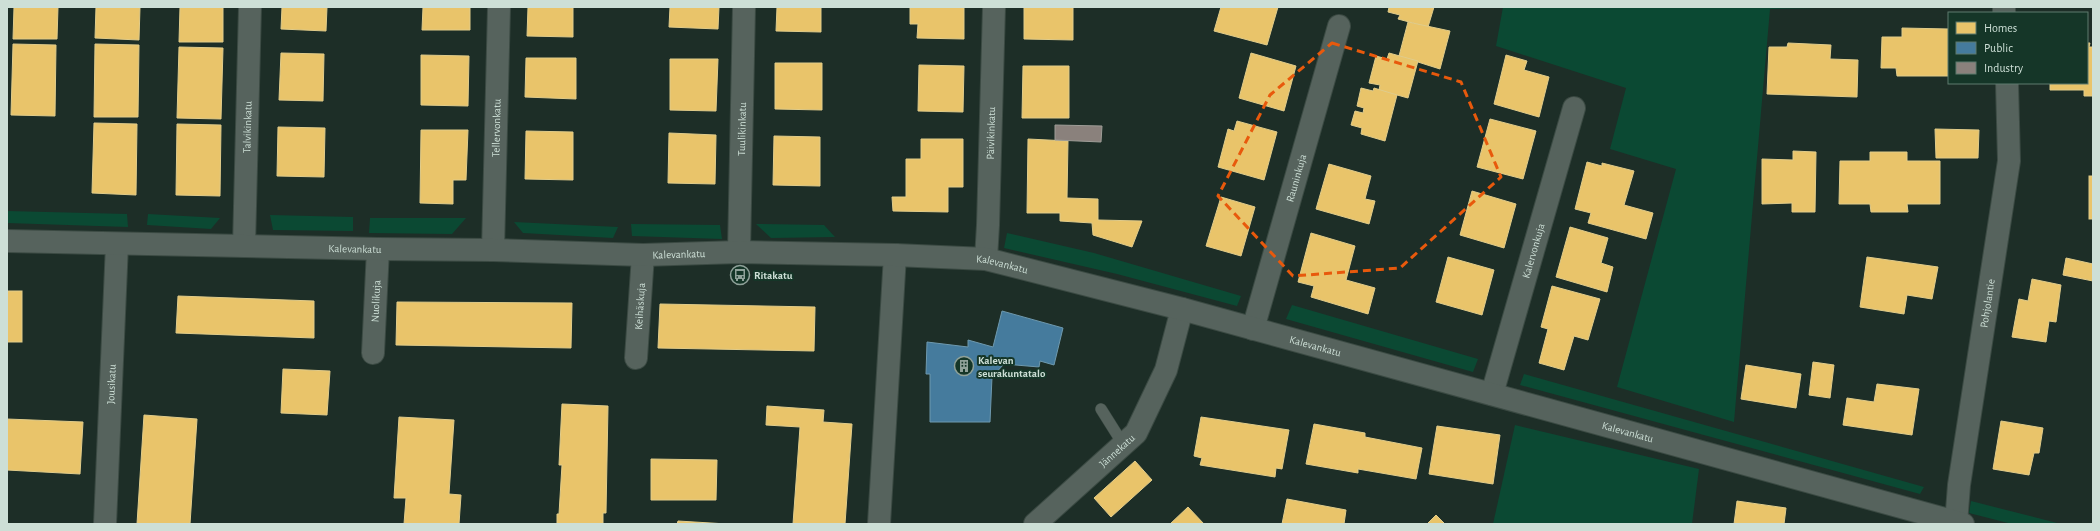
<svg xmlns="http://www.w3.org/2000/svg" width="2100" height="531" viewBox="0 0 2100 531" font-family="'Alegreya Sans',sans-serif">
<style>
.green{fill:#0b4933}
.homes{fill:#e9c46a;stroke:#e1cc8a}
.public{fill:#457b9d;stroke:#6e99ae}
.industry{fill:#8a817c;stroke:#9e9d97}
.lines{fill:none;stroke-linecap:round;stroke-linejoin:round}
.lane-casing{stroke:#3b4a43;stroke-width:12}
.street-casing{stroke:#3b4a43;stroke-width:24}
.secondary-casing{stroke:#3b4a43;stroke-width:24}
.lane{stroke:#56635d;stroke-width:11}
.street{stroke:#56635d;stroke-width:22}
.secondary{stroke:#56635d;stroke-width:22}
.marked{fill:none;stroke:#e8590c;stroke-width:3;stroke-dasharray:8 5;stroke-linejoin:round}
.labels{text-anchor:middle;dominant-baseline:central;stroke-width:4;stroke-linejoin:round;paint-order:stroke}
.street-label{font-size:11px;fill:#cddfd6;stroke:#153628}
.poi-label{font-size:11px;font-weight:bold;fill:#cddfd6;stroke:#153628;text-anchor:start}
</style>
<rect width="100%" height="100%" fill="#1d2e27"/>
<g class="green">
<path d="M 1503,7 L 1871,7 L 1770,9 L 1734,422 L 1617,387 L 1676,169 L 1610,149 L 1626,88 L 1496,46 Z"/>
<path d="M 7,211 L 127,214 L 128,227 L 7,223 Z"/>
<path d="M 148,214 L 220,218 L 211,229 L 147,225 Z"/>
<path d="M 270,215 L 353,217 L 353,231 L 273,230 Z"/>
<path d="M 370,218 L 466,218 L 452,234 L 369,233 Z"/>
<path d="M 514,222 L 618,227 L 613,238 L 523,233 Z"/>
<path d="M 631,224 L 720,225 L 722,239 L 632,236 Z"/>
<path d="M 756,224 L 824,225 L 835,237 L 771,238 Z"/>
<path d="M 1007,233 L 1094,253 L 1241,296 L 1237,306 L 1117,274 L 1004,248 Z"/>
<path d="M 1292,305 L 1478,359 L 1473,372 L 1286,319 Z"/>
<path d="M 1524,374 L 1924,487 L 1920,494 L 1520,385 Z"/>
<path d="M 1515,425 L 1699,469 L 1692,524 L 1493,524 Z"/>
<path d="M 1971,501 L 2061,524 L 2012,524 L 1969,513 Z"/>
</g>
<g class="homes">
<path d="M 14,7 L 58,7 L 57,39 L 13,39 Z"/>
<path d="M 96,7 L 140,7 L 139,40 L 95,38 Z"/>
<path d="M 180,7 L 223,7 L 223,42 L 179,42 Z"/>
<path d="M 282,7 L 327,7 L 326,31 L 281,29 Z"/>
<path d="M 423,7 L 470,7 L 470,30 L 422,30 Z"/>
<path d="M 528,7 L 573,7 L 573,37 L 527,36 Z"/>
<path d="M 670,7 L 719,7 L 718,29 L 669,27 Z"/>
<path d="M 777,7 L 821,7 L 821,32 L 776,31 Z"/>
<path d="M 910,7 L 964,7 L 964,39 L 917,38 L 918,24 L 910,24 Z"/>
<path d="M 1024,7 L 1073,7 L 1073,40 L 1024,39 Z"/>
<path d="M 1221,7 L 1278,7 L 1267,45 L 1214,31 Z"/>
<path d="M 1389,7 L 1434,7 L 1428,27 L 1398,19 L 1400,15 L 1388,12 Z"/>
<path d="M 1408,22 L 1450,31 L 1440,69 L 1399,56 Z"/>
<path d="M 1902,28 L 1949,29 L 1949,76 L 1897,76 L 1896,68 L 1881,68 L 1882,37 L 1902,37 Z"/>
<path d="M 1788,43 L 1831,45 L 1830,59 L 1858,60 L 1857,97 L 1767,94 L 1769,47 L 1787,47 Z"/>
<path d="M 2087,43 L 2090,43 L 2089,47 L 2093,47 L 2093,96 L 2084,96 L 2084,90 L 2050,90 L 2050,83 L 2087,83 Z"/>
<path d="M 13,44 L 56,45 L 55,116 L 11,115 Z"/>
<path d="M 95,44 L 139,45 L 138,117 L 94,117 Z"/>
<path d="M 179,47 L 223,48 L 221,119 L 177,118 Z"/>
<path d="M 281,53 L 324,54 L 323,101 L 279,100 Z"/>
<path d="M 1251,53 L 1296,66 L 1284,111 L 1239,98 Z"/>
<path d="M 1389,53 L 1418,61 L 1408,98 L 1379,90 L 1380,85 L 1369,83 L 1376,56 L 1387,59 Z"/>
<path d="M 421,55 L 469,56 L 468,106 L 421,105 Z"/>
<path d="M 1506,55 L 1527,61 L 1524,70 L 1549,77 L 1539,117 L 1494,104 Z"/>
<path d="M 526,58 L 576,58 L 576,99 L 525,97 Z"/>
<path d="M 670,59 L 718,59 L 716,111 L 670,110 Z"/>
<path d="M 775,63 L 822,63 L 822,110 L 775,109 Z"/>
<path d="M 919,65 L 964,66 L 963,112 L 918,111 Z"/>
<path d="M 1023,66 L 1069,66 L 1069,118 L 1022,118 Z"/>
<path d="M 1361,88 L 1373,91 L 1374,88 L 1397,95 L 1385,141 L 1361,134 L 1362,128 L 1351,125 L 1355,111 L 1363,113 L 1364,108 L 1357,106 Z"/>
<path d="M 1490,119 L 1536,131 L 1523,179 L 1477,167 Z"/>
<path d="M 1237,121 L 1277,132 L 1264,180 L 1218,167 L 1228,129 L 1234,131 Z"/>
<path d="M 94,123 L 137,124 L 136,195 L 92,193 Z"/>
<path d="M 177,124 L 221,125 L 220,196 L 176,195 Z"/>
<path d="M 278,127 L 325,128 L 324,177 L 277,176 Z"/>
<path d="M 1935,129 L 1979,130 L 1978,158 L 1936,158 Z"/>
<path d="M 421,130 L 468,130 L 466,180 L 453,180 L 453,204 L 420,203 Z"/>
<path d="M 526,131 L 573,132 L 573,180 L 525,179 Z"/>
<path d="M 669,133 L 716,135 L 715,184 L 668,183 Z"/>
<path d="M 774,136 L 820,137 L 820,186 L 773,185 Z"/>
<path d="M 921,139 L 963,139 L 963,187 L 948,187 L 948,212 L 893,211 L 892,197 L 906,197 L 906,159 L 921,159 Z"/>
<path d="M 1028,139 L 1068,141 L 1067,198 L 1098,199 L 1098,220 L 1142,221 L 1132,247 L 1093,235 L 1092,223 L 1060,221 L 1060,213 L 1027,213 Z"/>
<path d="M 1793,151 L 1816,152 L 1815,212 L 1792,212 L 1792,203 L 1762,204 L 1762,159 L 1793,160 Z"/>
<path d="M 1870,152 L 1907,152 L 1907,161 L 1940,161 L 1940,204 L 1907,204 L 1908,212 L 1871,212 L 1870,204 L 1839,204 L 1840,161 L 1870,161 Z"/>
<path d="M 1587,162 L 1602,166 L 1602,163 L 1634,171 L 1624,205 L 1653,213 L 1646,239 L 1588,223 L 1591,213 L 1575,209 Z"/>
<path d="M 1329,164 L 1371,176 L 1365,199 L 1375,201 L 1369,224 L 1316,209 Z"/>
<rect x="2089" y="176" width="4" height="43"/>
<path d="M 1472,191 L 1516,204 L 1504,248 L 1460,235 Z"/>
<path d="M 1221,197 L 1255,207 L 1241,256 L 1206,246 Z"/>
<path d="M 1570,227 L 1608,238 L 1601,263 L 1613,267 L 1607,292 L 1556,277 Z"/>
<path d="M 1311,233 L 1355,246 L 1346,280 L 1375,288 L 1368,314 L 1311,297 L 1314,286 L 1298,282 Z"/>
<path d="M 1448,257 L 1494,270 L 1482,315 L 1436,302 Z"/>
<path d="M 1867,257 L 1938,267 L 1932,299 L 1907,295 L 1904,314 L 1860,307 Z"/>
<path d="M 2066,258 L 2093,264 L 2093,281 L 2063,275 Z"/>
<path d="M 2032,279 L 2061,285 L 2056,322 L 2049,321 L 2046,342 L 2012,337 L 2019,299 L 2028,301 Z"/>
<path d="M 1552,286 L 1600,299 L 1588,340 L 1574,336 L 1564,370 L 1539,363 L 1548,329 L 1541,327 Z"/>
<rect x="7" y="291" width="15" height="51"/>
<path d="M 178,296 L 314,301 L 314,338 L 176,333 Z"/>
<path d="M 397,302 L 572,303 L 571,348 L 396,345 Z"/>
<path d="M 660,304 L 815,307 L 814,351 L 658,348 Z"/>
<path d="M 1813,362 L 1834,365 L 1830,398 L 1809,395 Z"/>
<path d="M 1746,365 L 1801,374 L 1796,408 L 1741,399 Z"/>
<path d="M 283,369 L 330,371 L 327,415 L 281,413 Z"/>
<path d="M 1877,384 L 1919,389 L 1912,435 L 1843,425 L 1847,398 L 1874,402 Z"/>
<path d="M 562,404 L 608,406 L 606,513 L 603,513 L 603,524 L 557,524 L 557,514 L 559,514 L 562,465 L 559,465 Z"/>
<path d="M 767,406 L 824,410 L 823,422 L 852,424 L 845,524 L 793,524 L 800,427 L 766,425 Z"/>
<path d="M 144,415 L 197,419 L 190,524 L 137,524 Z"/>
<path d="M 399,417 L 454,420 L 449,494 L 461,495 L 459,524 L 404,524 L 406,498 L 394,498 Z"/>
<path d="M 1201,417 L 1289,430 L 1282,469 L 1276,468 L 1275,477 L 1200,465 L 1202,458 L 1194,456 Z"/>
<path d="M 7,419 L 83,422 L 80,474 L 7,470 Z"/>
<path d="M 2001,421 L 2043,428 L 2039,453 L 2034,453 L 2029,475 L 1993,469 Z"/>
<path d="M 1314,424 L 1365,433 L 1365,437 L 1422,448 L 1416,479 L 1358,469 L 1358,473 L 1306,464 Z"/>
<path d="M 1437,426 L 1500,435 L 1493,484 L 1429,474 Z"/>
<path d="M 651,459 L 717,460 L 716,500 L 651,500 Z"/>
<path d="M 1135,461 L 1152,480 L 1111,517 L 1094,498 Z"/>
<path d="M 1287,499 L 1346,510 L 1344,524 L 1282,524 Z"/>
<path d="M 1737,501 L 1786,508 L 1784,524 L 1734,524 Z"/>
<path d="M 1188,507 L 1204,524 L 1170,524 Z"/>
<path d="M 1436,515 L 1445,524 L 1427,524 Z"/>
<path d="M 678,521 L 727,524 L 677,524 Z"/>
</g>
<path class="public" d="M 1002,311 L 1063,328 L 1054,365 L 1040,361 L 1039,367 L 1004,364 L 992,377 L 990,422 L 930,422 L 930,374 L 926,374 L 927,342 L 968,347 L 968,340 L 993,347 Z"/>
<path class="industry" d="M 1055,125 L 1102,126 L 1101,142 L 1055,140 Z"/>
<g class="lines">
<g class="lane-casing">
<path id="lane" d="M 1101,409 L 1123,444"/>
</g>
<g class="street-casing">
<g id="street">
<path d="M 2004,7 L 2004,13"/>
<path id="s1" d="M 244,246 L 250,7"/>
<path id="s2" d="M 493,250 L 499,7"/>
<path id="s3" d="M 739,252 L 744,7"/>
<path id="s4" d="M 986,259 L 988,225 L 994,7"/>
<path id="s5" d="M 1253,329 L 1339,26"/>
<path id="s6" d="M 373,353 L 378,249"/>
<path id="s7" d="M 636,358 L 643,255"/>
<path id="s8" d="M 1492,394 L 1574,108"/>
<path id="s9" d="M 105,524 L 117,244"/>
<path d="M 879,524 L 895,255"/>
<path id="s10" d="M 1035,524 L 1136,433 L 1166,370 L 1182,309"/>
<path id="s11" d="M 1956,524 L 1959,485 L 2009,161 L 2007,83"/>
</g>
</g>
<g class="secondary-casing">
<g id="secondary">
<path id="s12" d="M 7,241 L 378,249 L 493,250 L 643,255 L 739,252 L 895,255 L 986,259 L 1182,309 L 1963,524"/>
</g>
</g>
<use href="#lane" class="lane"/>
<use href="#street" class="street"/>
<use href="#secondary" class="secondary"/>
</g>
<path class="marked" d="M 1332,43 L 1461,82 L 1501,177 L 1400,268 L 1293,276 L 1218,196 L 1270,95 Z"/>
<defs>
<g id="bus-ring" transform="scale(1)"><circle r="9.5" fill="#153628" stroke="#8fa199" stroke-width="1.5"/><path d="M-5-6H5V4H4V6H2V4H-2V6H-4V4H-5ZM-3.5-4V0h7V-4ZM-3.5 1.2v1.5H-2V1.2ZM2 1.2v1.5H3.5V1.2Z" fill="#8fa199"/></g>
<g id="building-ring" transform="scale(1)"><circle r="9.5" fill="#153628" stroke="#8fa199" stroke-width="1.5"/><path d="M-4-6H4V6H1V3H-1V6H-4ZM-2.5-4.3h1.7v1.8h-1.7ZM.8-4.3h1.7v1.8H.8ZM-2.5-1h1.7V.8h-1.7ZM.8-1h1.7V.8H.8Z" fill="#8fa199"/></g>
</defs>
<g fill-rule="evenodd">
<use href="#bus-ring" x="740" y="275"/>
<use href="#building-ring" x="964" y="366"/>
</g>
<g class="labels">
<g class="street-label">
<text stroke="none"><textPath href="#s1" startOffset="119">Talvikinkatu</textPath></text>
<text stroke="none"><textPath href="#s2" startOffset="122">Tellervonkatu</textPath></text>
<text stroke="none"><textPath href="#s3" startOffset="123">Tuulikinkatu</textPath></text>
<text stroke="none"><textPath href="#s4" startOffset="126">Päivikinkatu</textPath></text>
<text stroke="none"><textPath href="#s5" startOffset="157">Rauninkuja</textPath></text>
<text stroke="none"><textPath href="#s12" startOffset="348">Kalevankatu</textPath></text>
<text stroke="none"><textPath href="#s8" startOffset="149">Kalervonkuja</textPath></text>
<text stroke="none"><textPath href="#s12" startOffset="672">Kalevankatu</textPath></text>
<text stroke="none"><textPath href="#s12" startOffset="996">Kalevankatu</textPath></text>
<text stroke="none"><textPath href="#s6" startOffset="52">Nuolikuja</textPath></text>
<text stroke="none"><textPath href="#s11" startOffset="223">Pohjolantie</textPath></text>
<text stroke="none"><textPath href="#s7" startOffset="52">Keihäskuja</textPath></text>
<text stroke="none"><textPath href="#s12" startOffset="1320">Kalevankatu</textPath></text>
<text stroke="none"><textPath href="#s9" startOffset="140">Jousikatu</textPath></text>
<text stroke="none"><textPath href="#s12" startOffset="1644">Kalevankatu</textPath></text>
<text stroke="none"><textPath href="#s10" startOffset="110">Jännekatu</textPath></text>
</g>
<g class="poi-label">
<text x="754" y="275">Ritakatu</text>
<text x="978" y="360">Kalevan<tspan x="978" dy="13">seurakuntatalo</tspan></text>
</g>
</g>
<rect width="2100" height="531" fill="none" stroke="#cddfd6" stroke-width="16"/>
<rect x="1948" y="12" width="140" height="72" fill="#153628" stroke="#5f7a6e"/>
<rect x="1956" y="22" width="20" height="12" fill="#e9c46a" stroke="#5f7a6e"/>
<text x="1984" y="32" font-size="12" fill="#cddfd6">Homes</text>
<rect x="1956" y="42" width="20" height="12" fill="#457b9d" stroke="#5f7a6e"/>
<text x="1984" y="52" font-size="12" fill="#cddfd6">Public</text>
<rect x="1956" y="62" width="20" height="12" fill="#8a817c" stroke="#5f7a6e"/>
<text x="1984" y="72" font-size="12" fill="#cddfd6">Industry</text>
</svg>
